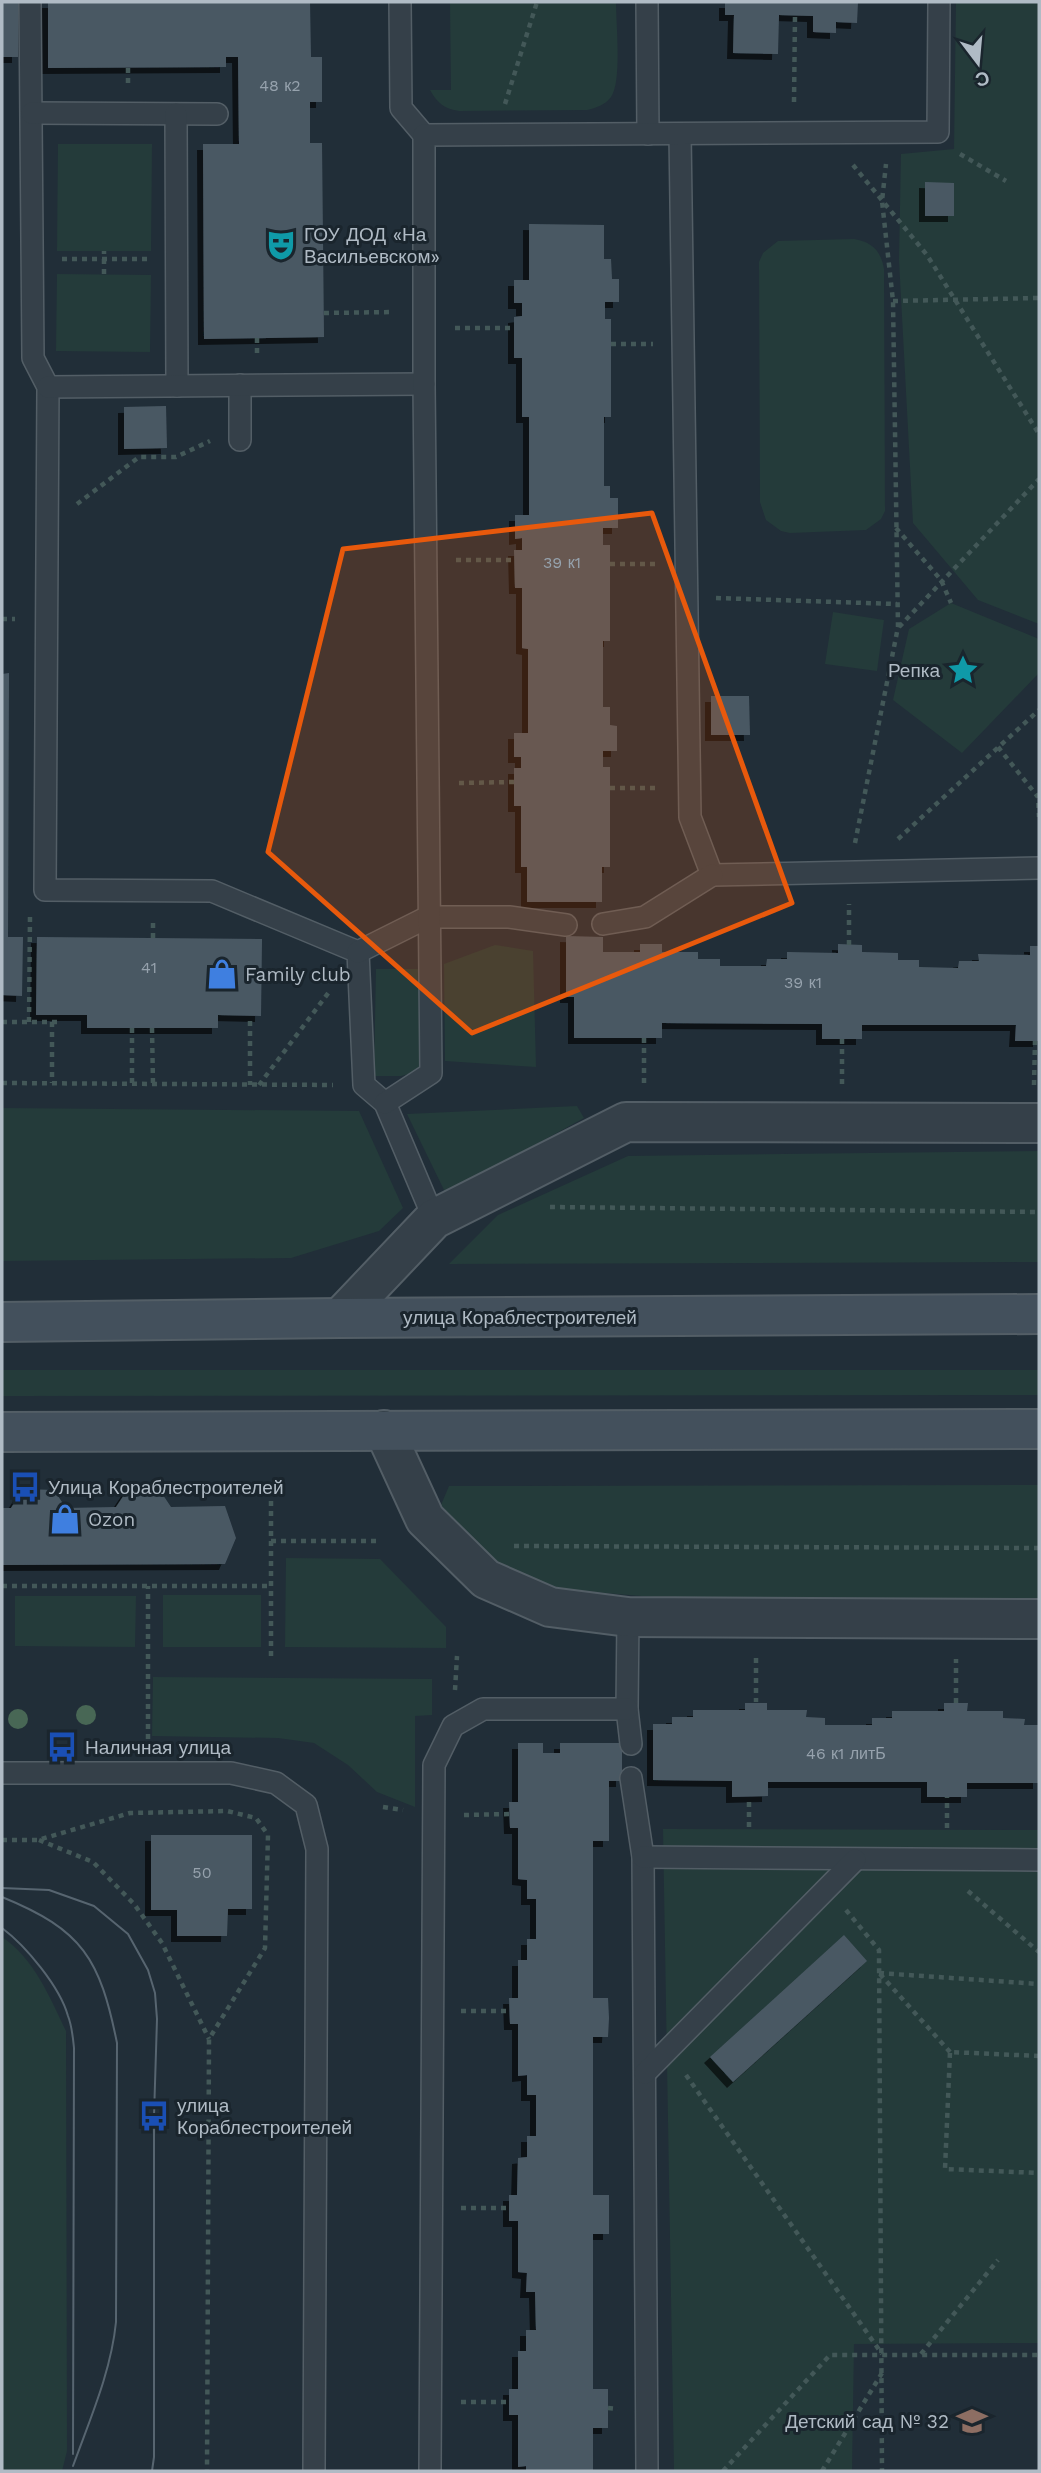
<svg xmlns="http://www.w3.org/2000/svg" width="1041" height="2473" viewBox="0 0 1041 2473" font-family="'Work Sans',sans-serif">
<style>
.green{fill:#243b3a}
.building{fill:#4a5964;filter:url(#shadow)}
.lines{fill:none;stroke-linecap:round;stroke-linejoin:round}
.lane-casing{stroke:#535e66;stroke-width:24}
.street-casing{stroke:#535e66;stroke-width:42}
.secondary-casing{stroke:#535e66;stroke-width:42}
.path{stroke:#435858;stroke-width:4.5;stroke-dasharray:5 5;stroke-linecap:butt}
.lane{stroke:#354049;stroke-width:21}
.street{stroke:#354049;stroke-width:38}
.secondary{stroke:#43505c;stroke-width:38}
.tram{stroke:#576570;stroke-width:2}
.tree{fill:#486755}
.marked{fill:#e8590c;fill-opacity:0.2;stroke:#e8590c;stroke-width:5;stroke-linejoin:round}
.labels{text-anchor:middle;dominant-baseline:central;stroke-width:6;stroke-linejoin:round;paint-order:stroke}
.number-label{font-size:16px;fill:#96a2ad}
.poi-label{font-size:19px;fill:#b0bbc5;stroke:#1a252d;text-anchor:start}
.street-label{font-size:19px;fill:#b0bbc5;stroke:#1a252d}
</style>
<defs>
<filter id="shadow"><feDropShadow dx="-6" dy="6" stdDeviation="0" flood-color="#0009"/></filter>
</defs>
<rect width="100%" height="100%" fill="#212e38"/>
<g class="green">
<path d="M 450,2 L 616,2 C 616,23 622,82 611,97 C 605,105 596,108 587,110 L 459,111 C 445,109 437,103 430,90 L 451,90 Z"/>
<path d="M 956,2 L 1039,2 L 1039,624 L 978,600 L 913,523 L 899,260 L 901,154 L 954,149 Z"/>
<path d="M 58,144 L 152,144 L 151,251 L 57,251 Z"/>
<path d="M 854,239 C 872,242 881,251 884,269 L 885,511 L 881,519 L 866,530 L 790,533 L 781,531 L 766,520 L 760,502 L 759,262 L 763,253 L 778,241 Z"/>
<path d="M 57,274 L 151,275 L 150,352 L 56,351 Z"/>
<path d="M 951,603 L 1039,639 L 1039,673 L 962,753 L 893,700 L 909,629 Z"/>
<path d="M 833,612 L 884,620 L 877,671 L 825,664 Z"/>
<path d="M 495,945 L 533,951 L 536,1067 L 445,1061 L 444,964 Z"/>
<path d="M 376,969 L 419,969 L 420,1071 L 401,1076 L 374,1076 Z"/>
<path d="M 577,1106 L 584,1118 L 446,1194 L 407,1114 Z"/>
<path d="M 2,1108 L 359,1111 L 403,1208 L 379,1231 L 291,1258 L 2,1261 Z"/>
<path d="M 1039,1151 L 1039,1262 L 449,1264 L 498,1215 L 628,1156 Z"/>
<path d="M 2,1370 L 1039,1370 L 1039,1395 L 2,1396 Z"/>
<path d="M 1039,1485 L 1039,1601 L 689,1600 L 557,1589 L 488,1565 L 441,1505 L 449,1486 Z"/>
<path d="M 286,1558 L 380,1559 L 446,1627 L 446,1648 L 285,1647 Z"/>
<rect x="163" y="1595" width="98" height="52"/>
<path d="M 15,1596 L 136,1596 L 135,1647 L 15,1646 Z"/>
<path d="M 153,1677 L 432,1679 L 432,1715 L 415,1716 L 415,1807 L 377,1792 L 348,1765 L 314,1743 L 278,1738 L 152,1736 Z"/>
<path d="M 663,1829 L 1039,1830 L 1039,2343 L 854,2344 L 852,2471 L 674,2471 Z"/>
<path d="M 2,1937 C 34,1958 50,1998 66,2031 L 67,2451 L 62,2471 L 2,2471 Z"/>
</g>
<g class="building">
<rect x="2" y="2" width="16" height="55"/>
<path d="M 48,2 L 310,2 L 311,57 L 322,57 L 322,102 L 310,102 L 310,143 L 322,143 L 324,337 L 204,339 L 203,144 L 239,144 L 238,57 L 226,57 L 226,67 L 48,68 Z"/>
<path d="M 725,2 L 858,2 L 857,23 L 836,22 L 836,33 L 813,32 L 813,16 L 779,15 L 778,54 L 733,53 L 734,15 L 725,15 Z"/>
<path d="M 925,182 L 954,183 L 954,216 L 925,216 Z"/>
<path d="M 529,224 L 604,225 L 604,259 L 611,259 L 612,279 L 619,279 L 619,302 L 605,302 L 605,319 L 611,319 L 611,417 L 604,417 L 604,486 L 610,486 L 610,498 L 618,498 L 618,528 L 603,528 L 603,545 L 610,545 L 610,641 L 603,641 L 603,707 L 610,707 L 610,725 L 617,726 L 617,751 L 603,751 L 603,767 L 610,767 L 610,867 L 602,867 L 602,902 L 527,902 L 527,867 L 521,867 L 521,806 L 514,806 L 514,768 L 521,768 L 521,757 L 514,757 L 514,733 L 528,733 L 528,649 L 522,648 L 522,588 L 515,588 L 514,550 L 522,550 L 522,538 L 515,539 L 515,515 L 529,515 L 529,417 L 522,417 L 522,358 L 514,358 L 514,317 L 522,316 L 522,303 L 514,303 L 514,280 L 529,280 Z"/>
<path d="M 166,406 L 167,448 L 124,449 L 124,407 Z"/>
<path d="M 9,673 L 8,937 L 23,937 L 22,996 L 2,995 L 2,674 Z"/>
<path d="M 711,696 L 749,696 L 750,735 L 711,735 Z"/>
<path d="M 566,936 L 603,937 L 603,952 L 640,952 L 640,944 L 662,944 L 662,952 L 698,952 L 698,959 L 720,959 L 720,966 L 766,966 L 767,959 L 787,959 L 787,952 L 838,953 L 838,944 L 862,945 L 862,952 L 898,953 L 898,960 L 919,960 L 919,967 L 958,968 L 959,961 L 979,961 L 978,954 L 1030,955 L 1030,946 L 1039,946 L 1039,1041 L 1015,1041 L 1016,1025 L 862,1025 L 862,1039 L 822,1039 L 822,1024 L 662,1023 L 662,1038 L 574,1038 L 574,997 L 566,997 Z"/>
<path d="M 37,937 L 262,939 L 261,1016 L 218,1015 L 218,1028 L 87,1028 L 87,1015 L 36,1015 Z"/>
<path d="M 23,1489 L 54,1490 L 66,1508 L 116,1507 L 128,1489 L 159,1489 L 171,1507 L 225,1506 L 236,1538 L 225,1564 L 2,1565 L 2,1508 L 11,1508 Z"/>
<path d="M 745,1703 L 767,1703 L 767,1710 L 807,1710 L 806,1717 L 825,1718 L 825,1725 L 872,1725 L 872,1718 L 892,1718 L 892,1711 L 944,1711 L 944,1703 L 968,1703 L 967,1711 L 1003,1711 L 1003,1718 L 1025,1719 L 1024,1725 L 1039,1725 L 1039,1783 L 967,1783 L 967,1797 L 927,1797 L 927,1782 L 768,1782 L 768,1796 L 732,1797 L 732,1781 L 653,1780 L 653,1724 L 672,1724 L 672,1717 L 693,1717 L 693,1710 L 745,1710 Z"/>
<path d="M 518,1743 L 543,1743 L 543,1753 L 560,1753 L 560,1743 L 622,1743 L 622,1781 L 609,1781 L 609,1841 L 593,1841 L 593,1998 L 608,1998 L 609,2018 L 608,2037 L 593,2037 L 593,2195 L 609,2195 L 609,2234 L 593,2234 L 593,2389 L 608,2389 L 608,2428 L 593,2428 L 593,2471 L 526,2471 L 526,2466 L 518,2467 L 518,2415 L 509,2415 L 509,2389 L 518,2389 L 518,2351 L 526,2351 L 526,2330 L 536,2330 L 535,2292 L 526,2292 L 527,2273 L 518,2272 L 518,2221 L 509,2221 L 509,2195 L 517,2195 L 518,2158 L 527,2157 L 527,2136 L 536,2136 L 536,2095 L 527,2095 L 527,2075 L 518,2076 L 518,2024 L 510,2024 L 509,1998 L 518,1998 L 518,1960 L 527,1960 L 527,1939 L 536,1939 L 536,1899 L 527,1899 L 527,1880 L 518,1879 L 518,1828 L 510,1828 L 509,1802 L 518,1802 Z"/>
<path d="M 151,1835 L 252,1835 L 252,1909 L 228,1909 L 227,1936 L 177,1936 L 177,1910 L 151,1910 Z"/>
<path d="M 844,1935 L 867,1961 L 733,2082 L 710,2057 Z"/>
</g>
<g class="lines">
<g class="lane-casing">
<g id="lane">
<path d="M 30,2 L 33,358 L 48,387 L 45,890 L 212,891 L 358,952 L 364,1085 L 385,1103 L 434,1219"/>
<path d="M 400,2 L 401,108 L 424,135"/>
<path d="M 647,2 L 648,134"/>
<path d="M 32,113 L 217,114"/>
<path d="M 176,114 L 177,386"/>
<path d="M 680,134 L 690,817 L 712,875 L 1039,868"/>
<path d="M 240,385 L 240,440"/>
<path d="M 48,387 L 424,384"/>
<path d="M 603,924 L 645,917 L 712,875"/>
<path d="M 358,952 L 428,917 L 509,917 L 566,925"/>
<path d="M 385,1103 L 431,1073 L 424,384 L 424,135 L 938,132 L 939,2"/>
<path d="M 628,1617 L 627,1709 L 631,1744"/>
<path d="M 2,1773 L 231,1773 L 276,1783 L 306,1805 L 317,1849 L 314,2471"/>
<path d="M 631,1778 L 643,1857 L 647,2471"/>
<path d="M 643,1857 L 1039,1860"/>
<path d="M 645,2073 L 855,1860"/>
<path d="M 430,2471 L 434,1765 L 453,1726 L 483,1709 L 627,1709"/>
</g>
</g>
<g class="street-casing">
<g id="street">
<path d="M 340,1318 L 434,1219 L 626,1122 L 1039,1123"/>
<path d="M 384,1430 L 425,1519 L 486,1579 L 550,1607 L 628,1617 L 1039,1619"/>
</g>
</g>
<g class="secondary-casing">
<g id="secondary">
<path d="M 2,1322 L 340,1318 L 1039,1314"/>
<path d="M 2,1432 L 1039,1429"/>
</g>
</g>
<g class="path">
<path d="M 128,68 L 128,84"/>
<path d="M 794,102 L 795,15"/>
<path d="M 505,104 L 537,2"/>
<path d="M 960,154 L 1006,181"/>
<path d="M 853,165 L 927,255 L 1039,434"/>
<path d="M 62,259 L 147,259"/>
<path d="M 104,274 L 104,251"/>
<path d="M 893,301 L 1039,298"/>
<path d="M 324,313 L 393,312"/>
<path d="M 455,328 L 514,328"/>
<path d="M 257,338 L 257,355"/>
<path d="M 611,344 L 653,344"/>
<path d="M 77,504 L 139,457 L 176,457 L 210,441"/>
<path d="M 896,528 L 941,580 L 951,603"/>
<path d="M 456,560 L 514,560"/>
<path d="M 610,564 L 655,564"/>
<path d="M 716,598 L 897,604"/>
<path d="M 2,619 L 15,619"/>
<path d="M 899,627 L 1039,479"/>
<path d="M 998,747 L 1038,797 L 1039,817"/>
<path d="M 459,783 L 514,782"/>
<path d="M 610,788 L 658,788"/>
<path d="M 898,839 L 1039,710"/>
<path d="M 855,843 L 898,627 L 893,301 L 882,201 L 886,164"/>
<path d="M 153,938 L 153,921"/>
<path d="M 849,945 L 849,904"/>
<path d="M 250,1021 L 250,1085"/>
<path d="M 2,1022 L 62,1022"/>
<path d="M 29,1022 L 30,915"/>
<path d="M 52,1022 L 52,1083"/>
<path d="M 132,1028 L 132,1084"/>
<path d="M 152,1028 L 153,1084"/>
<path d="M 2,1083 L 333,1085"/>
<path d="M 644,1083 L 644,1038"/>
<path d="M 842,1084 L 842,1039"/>
<path d="M 259,1085 L 329,992"/>
<path d="M 1034,1085 L 1035,1041"/>
<path d="M 550,1207 L 1039,1212"/>
<path d="M 271,1541 L 376,1541"/>
<path d="M 514,1546 L 1039,1548"/>
<path d="M 2,1586 L 271,1586"/>
<path d="M 271,1656 L 271,1493"/>
<path d="M 756,1658 L 756,1702"/>
<path d="M 455,1690 L 457,1656"/>
<path d="M 956,1703 L 956,1659"/>
<path d="M 148,1739 L 148,1586"/>
<path d="M 383,1807 L 403,1810"/>
<path d="M 464,1815 L 510,1814"/>
<path d="M 749,1827 L 749,1797"/>
<path d="M 947,1828 L 947,1797"/>
<path d="M 2,1840 L 38,1840 L 130,1813 L 227,1811 L 256,1818 L 268,1835 L 265,1948 L 209,2039 L 207,2471"/>
<path d="M 39,1840 L 93,1862 L 134,1904 L 162,1943 L 209,2039"/>
<path d="M 968,1891 L 1039,1952"/>
<path d="M 846,1910 L 879,1950 L 882,2471"/>
<path d="M 879,1973 L 1039,1984"/>
<path d="M 880,1974 L 950,2052"/>
<path d="M 461,2011 L 509,2011"/>
<path d="M 1039,2056 L 950,2052 L 945,2169 L 1039,2173"/>
<path d="M 686,2075 L 882,2354"/>
<path d="M 461,2208 L 509,2208"/>
<path d="M 921,2354 L 998,2260"/>
<path d="M 461,2402 L 509,2402"/>
<path d="M 608,2408 L 618,2409"/>
<path d="M 723,2471 L 830,2355 L 1039,2355"/>
<path d="M 822,2471 L 882,2373"/>
</g>
<use href="#lane" class="lane"/>
<use href="#street" class="street"/>
<use href="#secondary" class="secondary"/>
<g class="tram">
<path d="M 2,1888 L 49,1890 L 94,1906 L 128,1934 L 148,1970 L 155,1993 L 157,2019 L 154,2116 L 154,2457 L 152,2471"/>
<path d="M 2,1897 C 83,1930 100,1959 117,2043 L 116,2322 C 111,2372 90,2419 73,2466"/>
<path d="M 2,1928 C 26,1946 60,1987 68,2016 C 72,2026 73,2038 74,2048 L 73,2454"/>
</g>
</g>
<g class="tree">
<circle cx="86" cy="1715" r="10"/>
<circle cx="18" cy="1719" r="10"/>
</g>
<path class="marked" d="M 652,513 L 792,903 L 472,1033 L 268,852 L 343,549 Z"/>
<defs>
<g id="theatre-bare" transform="scale(2.415)"><path d="M-5-5.5Q0-4 5-5.5V0Q5 5 0 6Q-5 5-5 0ZM-3.3-2.5H-1v1.5H-3.3ZM1-2.5H3.3v1.5H1ZM-2.8 1Q0 5.5 2.8 1Z" fill="#0f9aa8" stroke="#1a252d" stroke-width="2.5" paint-order="stroke"/></g>
<g id="sight-bare" transform="scale(2.415)"><path d="M0-6L1.8-2.2L6-1.7L2.9 1.2L3.7 5.4L0 3.3L-3.7 5.4L-2.9 1.2L-6-1.7L-1.8-2.2Z" fill="#0f9aa8" stroke="#1a252d" stroke-width="2.5" paint-order="stroke"/></g>
<g id="shop-bare" transform="scale(2.415)"><path d="M-5-2.5h2.3a2.7 3.5 0 0 1 5.4 0H5L5.5 6h-11ZM-1.5-2.5h3a1.5 2.3 0 0 0-3 0Z" fill="#3f7fe0" stroke="#1a252d" stroke-width="2.5" paint-order="stroke"/></g>
<g id="bus-bare" transform="scale(2.415)"><path d="M-5-6H5V4H4V6H2V4H-2V6H-4V4H-5ZM-3.5-4V0h7V-4ZM-3.5 1.2v1.5H-2V1.2ZM2 1.2v1.5H3.5V1.2Z" fill="#1a4fb4" stroke="#1a252d" stroke-width="2.5" paint-order="stroke"/></g>
<g id="school-bare" transform="scale(2.415)"><path d="M0-5L7-2L0 1L-7-2ZM-4 1L0 2.5L4 1V4Q0 6-4 4Z" fill="#8d6e63" stroke="#1a252d" stroke-width="2.5" paint-order="stroke"/></g>
</defs>
<g fill-rule="evenodd">
<use href="#theatre-bare" x="281" y="245"/>
<use href="#sight-bare" x="963" y="670"/>
<use href="#shop-bare" x="222" y="974"/>
<use href="#bus-bare" x="25" y="1487"/>
<use href="#shop-bare" x="65" y="1519"/>
<use href="#bus-bare" x="62" y="1747"/>
<use href="#bus-bare" x="154" y="2116"/>
<use href="#school-bare" x="972" y="2421"/>
</g>
<g class="labels">
<g class="number-label">
<text x="280" y="85">48 к2</text>
<text x="562" y="562">39 к1</text>
<text x="149" y="967">41</text>
<text x="803" y="982">39 к1</text>
<text x="846" y="1753">46 к1 литБ</text>
<text x="202" y="1872">50</text>
</g>
<g class="poi-label">
<text x="304" y="234">ГОУ ДОД «На<tspan x="304" dy="22">Васильевском»</tspan></text>
<text x="940" y="670" text-anchor="end">Репка</text>
<text x="245" y="974">Family club</text>
<text x="48" y="1487">Улица Кораблестроителей</text>
<text x="88" y="1519">Ozon</text>
<text x="85" y="1747">Наличная улица</text>
<text x="177" y="2105">улица<tspan x="177" dy="22">Кораблестроителей</tspan></text>
<text x="949" y="2421" text-anchor="end">Детский сад № 32</text>
</g>
<g class="street-label">
<text x="520" y="1317">улица Кораблестроителей</text>
</g>
</g>
<rect width="1041" height="2473" fill="none" stroke="#b0bbc5" stroke-width="7"/>
<g transform="translate(978 63) rotate(164)" stroke="#1a252d" stroke-width="5" paint-order="stroke">
<path d="M0-5L12 26L0 18L-12 26Z" fill="#b0bbc5"/>
<text y="-10" font-size="19" font-weight="bold" text-anchor="middle" fill="#b0bbc5">С</text>
</g>
</svg>
